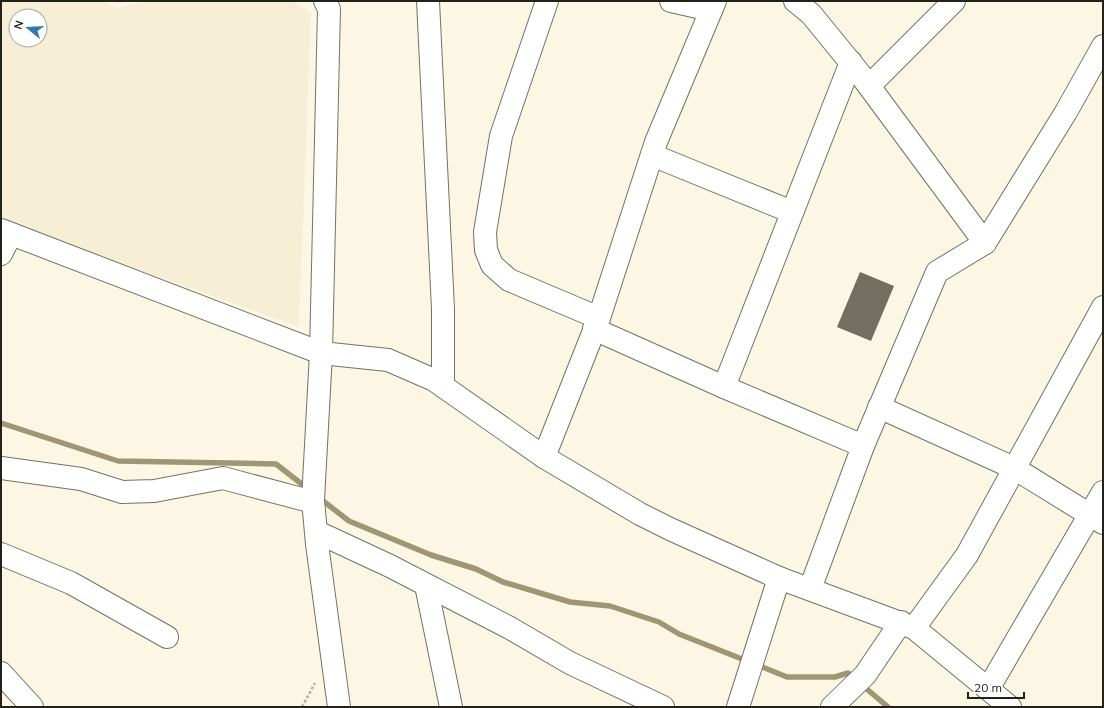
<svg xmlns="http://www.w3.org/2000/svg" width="1104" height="708" viewBox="0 0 1104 708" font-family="Mulish,sans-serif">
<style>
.built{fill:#f6efd5;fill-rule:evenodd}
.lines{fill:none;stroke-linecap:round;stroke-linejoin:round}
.stream{stroke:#9f9676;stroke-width:5.5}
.building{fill:#736e5f}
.minor-casing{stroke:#767161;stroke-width:24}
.path{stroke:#b6b2a4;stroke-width:2.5;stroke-dasharray:3 2;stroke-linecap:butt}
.minor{stroke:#fff;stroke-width:22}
</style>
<rect width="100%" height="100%" fill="#fcf7e5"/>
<path class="built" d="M 1,1 L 103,1 L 117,8 L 148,1 L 292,1 L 311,12 L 299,327 L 1,220 ZM 16,16 L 40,16 L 40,40 L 16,40 Z"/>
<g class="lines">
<g class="stream">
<path d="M 1,423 L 118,461 L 276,464 L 308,489"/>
<path d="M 318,497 L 349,521 L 431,555 L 476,569 L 503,582 L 570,602 L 610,606 L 659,622 L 679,634 L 747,661"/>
<path d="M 755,664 L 787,677 L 835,677 L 848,673 L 856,679"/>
<path d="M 862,685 L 888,707"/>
</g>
</g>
<path class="building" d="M 860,272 L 894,286 L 871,341 L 837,327 Z"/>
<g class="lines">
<g class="minor-casing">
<g id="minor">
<path d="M 325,1 L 329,9 L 321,353 L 313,500 L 317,544 L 339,707"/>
<path d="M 428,1 L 443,309 L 443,386"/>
<path d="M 547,1 L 501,136 L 485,232 L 486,250 L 492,265 L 509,280 L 599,318"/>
<path d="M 671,1 L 711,10"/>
<path d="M 795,1 L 811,14 L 860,74 L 985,243 L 1066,112 L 1103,46"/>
<path d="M 869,86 L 954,1"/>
<path d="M 652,155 L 792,212"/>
<path d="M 1,230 L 321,353 L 388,360 L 434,380 L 544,457 L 640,514 L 670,529 L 779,578 L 914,628 L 1010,707"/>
<path d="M 1,254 L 11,234"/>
<path d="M 594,329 L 724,387 L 863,446"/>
<path d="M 724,387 L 851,62"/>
<path d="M 879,407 L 1014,468 L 1103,523"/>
<path d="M 544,457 L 599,318 L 656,142 L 715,1"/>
<path d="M 1,468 L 81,479 L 122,492 L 154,491 L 223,478 L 313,502"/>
<path d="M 317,532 L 390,566 L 510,628 L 570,663 L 663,707"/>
<path d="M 1,554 L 71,583 L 167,637"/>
<path d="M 426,585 L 451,707"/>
<path d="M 810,589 L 863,446 L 937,272 L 985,243"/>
<path d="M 914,628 L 967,555 L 1103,307"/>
<path d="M 1,673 L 32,707"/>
<path d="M 988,689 L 1103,492"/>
<path d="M 738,707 L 779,578"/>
<path d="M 832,707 L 865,675 L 901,622"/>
</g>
</g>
<path class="path" d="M 302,707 L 315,683"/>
<use href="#minor" class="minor"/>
</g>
<rect width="1104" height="708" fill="none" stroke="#22211a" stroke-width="4"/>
<g transform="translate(28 28) rotate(288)"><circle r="19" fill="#ffffff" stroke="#a7a6a3"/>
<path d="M0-3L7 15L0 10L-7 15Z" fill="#3279ae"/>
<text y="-6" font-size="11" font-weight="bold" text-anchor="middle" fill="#22211a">N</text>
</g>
<path d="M968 692v6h56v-6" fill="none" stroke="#22211a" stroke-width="2"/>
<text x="974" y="692" font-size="12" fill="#22211a" stroke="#ffffff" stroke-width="3" paint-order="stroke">20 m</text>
</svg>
